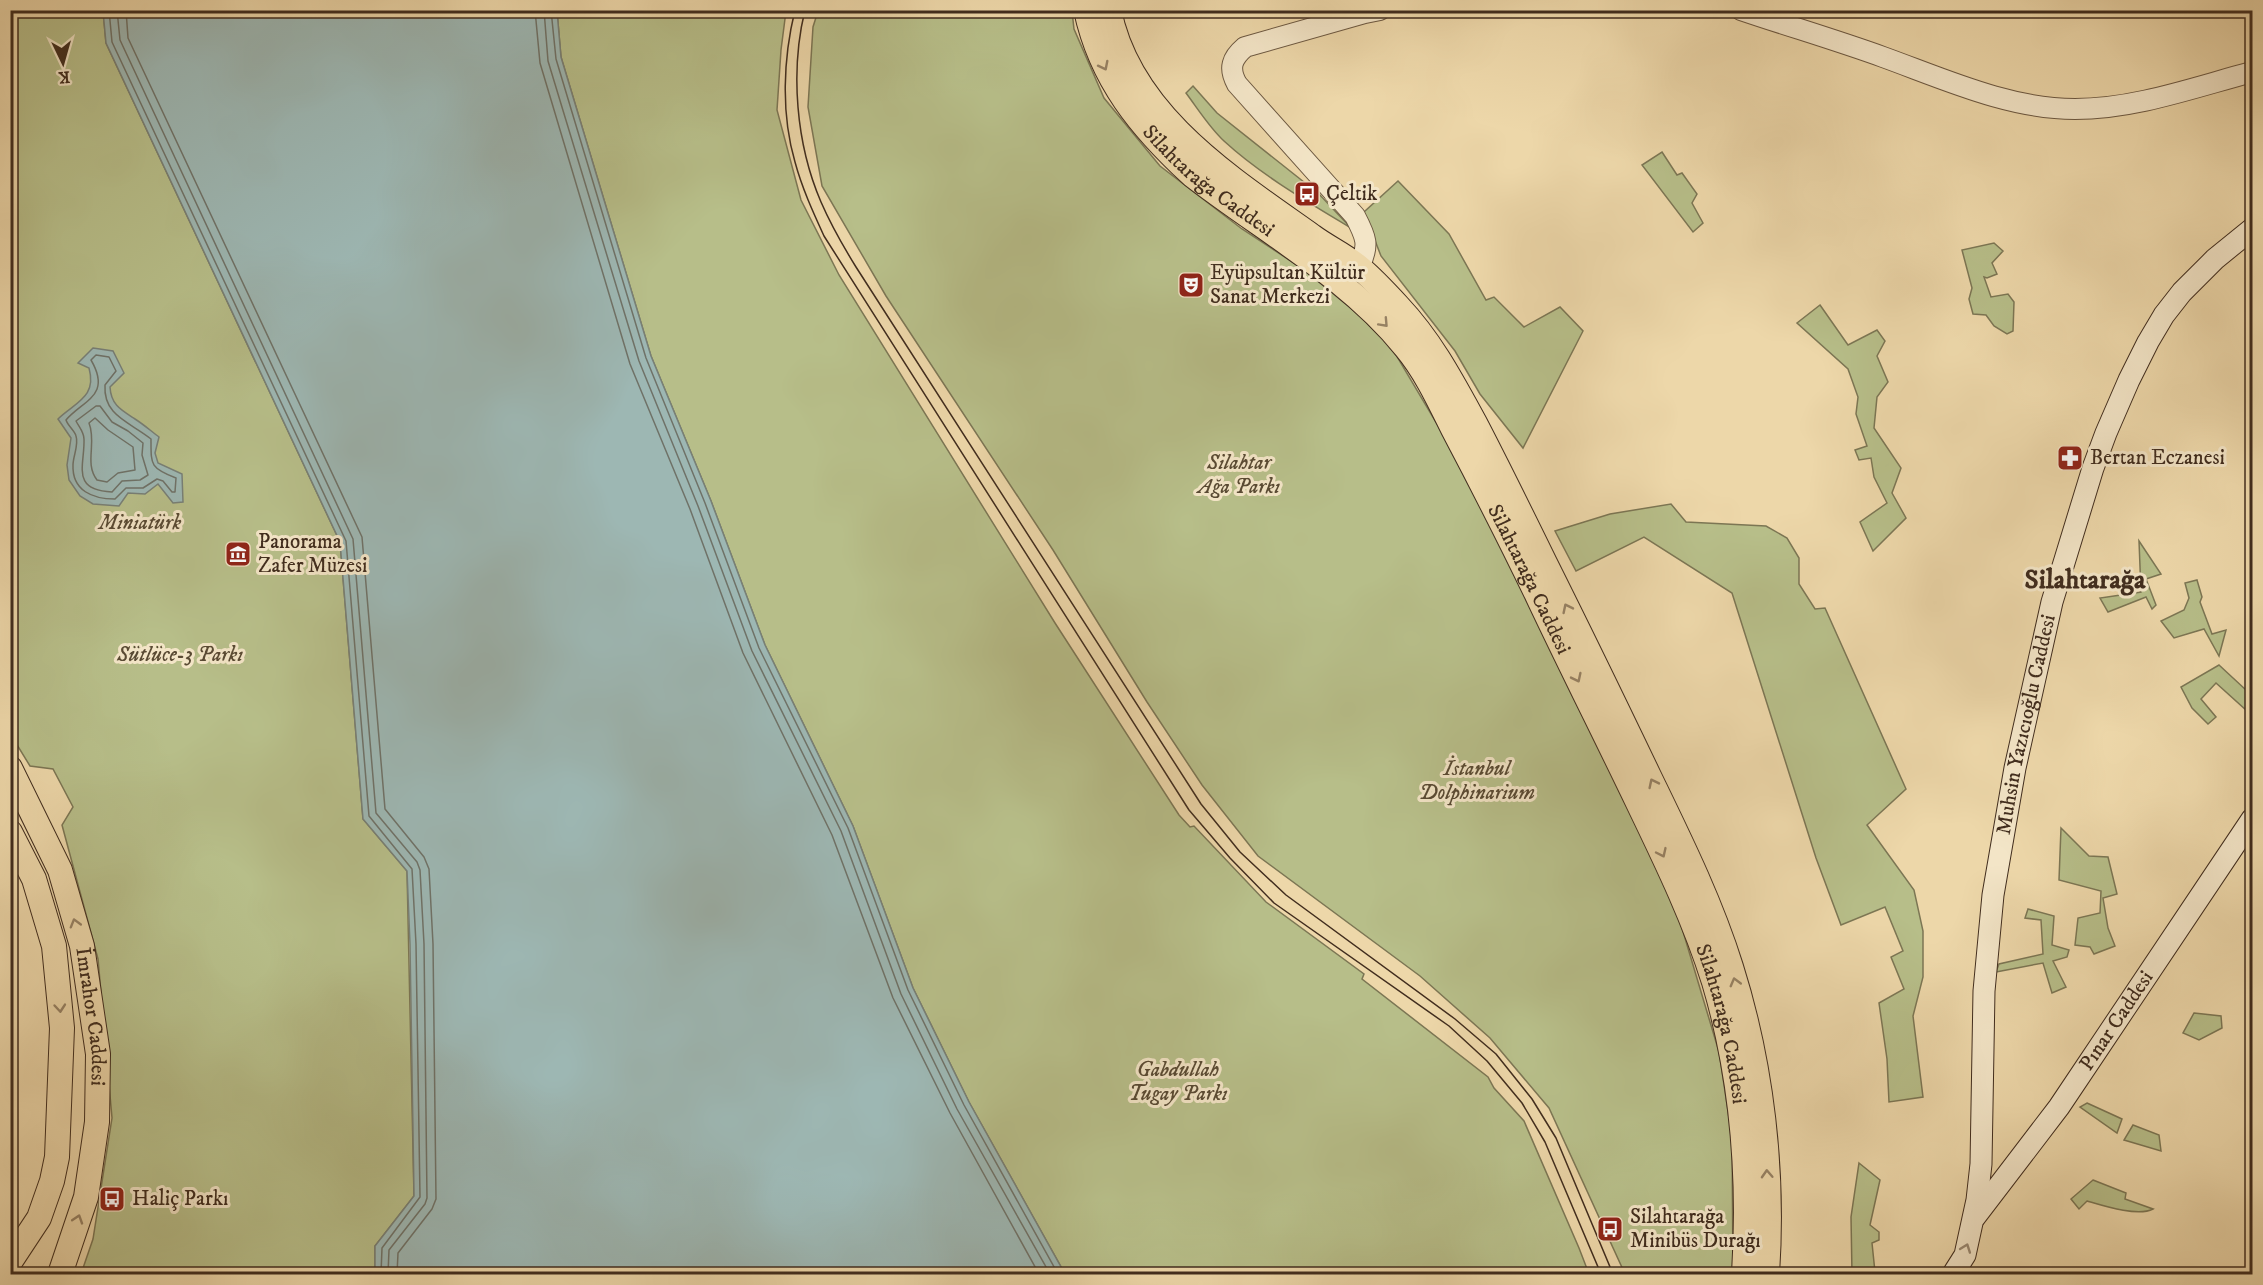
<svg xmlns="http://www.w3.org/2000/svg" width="2263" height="1285" viewBox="0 0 2263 1285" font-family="'IM FELL DW Pica',serif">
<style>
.green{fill:#b7be89;stroke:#7c7654;stroke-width:1.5}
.water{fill:#9db7b3;stroke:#788077;stroke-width:1.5}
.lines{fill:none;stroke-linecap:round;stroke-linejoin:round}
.shore{stroke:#6f7268;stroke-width:1.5}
.tertiary-casing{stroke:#6c5841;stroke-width:22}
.secondary-casing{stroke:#412d1e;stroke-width:23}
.primary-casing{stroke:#412d1e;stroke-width:26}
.tertiary{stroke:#f3e5c7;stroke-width:20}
.secondary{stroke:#f3e5c7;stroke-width:21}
.primary{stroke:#edd7a9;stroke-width:24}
.tram{stroke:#412d1e;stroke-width:1.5}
.oneway{stroke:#978264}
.oneway2{stroke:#9a8972}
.labels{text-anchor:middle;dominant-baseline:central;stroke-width:6;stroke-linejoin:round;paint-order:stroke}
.street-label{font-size:21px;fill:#412d1e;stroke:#f3e5c7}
.poi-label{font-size:21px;fill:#412d1e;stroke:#f3e5c7;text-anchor:start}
.park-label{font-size:21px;font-style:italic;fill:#594a33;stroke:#f3e5c7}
.district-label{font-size:27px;font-weight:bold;fill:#412d1e;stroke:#f3e5c7}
</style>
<rect width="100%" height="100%" fill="#edd7a9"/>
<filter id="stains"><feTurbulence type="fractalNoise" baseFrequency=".00333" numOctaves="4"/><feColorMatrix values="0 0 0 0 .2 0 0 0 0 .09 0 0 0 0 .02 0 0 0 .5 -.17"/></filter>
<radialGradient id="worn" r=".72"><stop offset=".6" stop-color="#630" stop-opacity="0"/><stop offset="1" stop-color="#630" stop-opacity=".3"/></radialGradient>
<g class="green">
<path d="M 10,11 L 103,11 L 106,43 L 340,542 L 363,819 L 407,871 L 414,1196 L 375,1246 L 375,1274 L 81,1274 L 93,1239 L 112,1118 L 98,959 L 62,825 L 73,807 L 53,769 L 30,766 L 11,735 Z"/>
<path d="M 557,11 L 786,11 L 781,50 L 777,110 L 801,200 L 839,275 L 1055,623 L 1179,815 L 1190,827 L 1194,826 L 1266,902 L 1364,974 L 1362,979 L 1488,1077 L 1494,1088 L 1524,1121 L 1579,1248 L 1589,1274 L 1065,1274 L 969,1102 L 913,988 L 853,826 L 765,645 L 711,501 L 651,356 L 561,57 Z"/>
<path d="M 818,11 L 1072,11 L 1074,29 L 1104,98 L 1160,166 L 1242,229 L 1303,269 L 1359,315 L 1392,348 L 1472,483 L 1673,898 L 1719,1052 L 1732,1138 L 1733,1274 L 1625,1274 L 1549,1108 L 1490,1038 L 1420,976 L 1258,856 L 1202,785 L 1147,702 L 1053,550 L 886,296 L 822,186 L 808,107 L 813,27 Z"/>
<path d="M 1193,86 L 1217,113 L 1319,194 L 1351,228 C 1308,202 1261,175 1224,141 C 1209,127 1198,109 1186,93 Z"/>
<path d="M 1662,152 L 1677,175 L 1682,173 L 1697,194 L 1692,203 L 1703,223 L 1693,232 L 1642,165 Z"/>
<path d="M 1398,181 L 1449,234 L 1486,300 L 1494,297 L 1524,327 L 1560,307 L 1583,331 L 1523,448 L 1480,394 L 1455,351 L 1381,256 L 1364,212 Z"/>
<path d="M 1994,243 L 2003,251 L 1992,263 L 1997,274 L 1987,278 L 1984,277 L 1991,297 L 2008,294 L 2014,302 L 2013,331 L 2007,334 L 1994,326 L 1986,315 L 1973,314 L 1969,299 L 1972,288 L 1962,250 Z"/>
<path d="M 1820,305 L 1848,345 L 1877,330 L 1885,341 L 1877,356 L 1888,382 L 1877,397 L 1874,428 L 1901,468 L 1892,493 L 1906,518 L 1873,551 L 1860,522 L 1887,503 L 1874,477 L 1871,458 L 1859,460 L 1855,450 L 1867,446 L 1856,414 L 1858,397 L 1848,369 L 1797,323 Z"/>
<path d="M 1671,504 L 1686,522 L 1766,526 L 1787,538 L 1799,558 L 1799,584 L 1815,609 L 1825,608 L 1906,789 L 1867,825 L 1914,890 L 1923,931 L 1923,977 L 1913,1016 L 1923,1097 L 1889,1102 L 1887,1059 L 1879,1003 L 1904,989 L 1891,957 L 1903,951 L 1885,907 L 1841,925 L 1816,858 L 1732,593 L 1644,537 L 1576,571 L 1555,531 L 1610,514 Z"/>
<path d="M 2139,541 L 2161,574 L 2146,579 L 2156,605 L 2152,609 L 2146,597 L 2108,612 L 2100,598 L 2141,592 Z"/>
<path d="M 2197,580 L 2202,597 L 2200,602 L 2212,634 L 2226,630 L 2219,656 L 2204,629 L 2174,638 L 2161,621 L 2184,610 L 2189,598 L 2185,583 Z"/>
<path d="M 2219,665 L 2246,690 L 2246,710 L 2216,683 L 2201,699 L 2216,717 L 2208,724 L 2192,708 L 2181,687 Z"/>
<path d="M 2061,828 L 2089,856 L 2108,857 L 2117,894 L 2103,898 L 2108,928 L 2115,946 L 2094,954 L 2090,947 L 2075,945 L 2078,918 L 2100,913 L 2101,891 L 2059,880 Z"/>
<path d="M 2028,909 L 2054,916 L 2052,945 L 2069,950 L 2067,957 L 2053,961 L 2066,987 L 2052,993 L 2043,963 L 1996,972 L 1999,964 L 2043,954 L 2041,920 L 2025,918 Z"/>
<path d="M 2194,1013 L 2221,1016 L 2222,1028 L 2199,1040 L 2183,1033 Z"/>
<path d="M 2087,1103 L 2122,1119 L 2117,1133 L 2080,1107 Z"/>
<path d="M 2133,1125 L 2159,1135 L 2161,1151 L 2124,1140 Z"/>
<path d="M 1859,1163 L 1880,1180 L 1870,1225 L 1879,1232 L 1879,1240 L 1872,1243 L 1875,1272 L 1889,1273 L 1887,1274 L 1852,1274 L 1851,1217 Z"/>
<path d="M 2093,1180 L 2126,1193 L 2125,1199 L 2153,1209 C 2138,1217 2104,1206 2087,1201 L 2079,1209 L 2071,1199 Z"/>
</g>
<g class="water">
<path d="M 103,11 L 557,11 L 561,57 L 651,356 L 711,501 L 765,645 L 853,826 L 913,988 L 969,1102 L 1065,1274 L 375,1274 L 375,1246 L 414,1196 L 410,944 L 407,871 L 363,819 L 340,542 L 106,43 Z"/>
<path d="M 93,348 L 113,351 L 124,373 L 110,387 C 111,405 121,410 135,419 C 143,424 151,431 159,437 L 155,453 L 158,463 L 182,474 L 183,502 L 173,503 L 158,484 L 145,494 L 128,493 L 119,506 L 93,504 L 80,496 L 69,480 L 67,465 L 71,438 L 58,419 C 76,402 97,397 89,368 L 78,363 Z"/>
</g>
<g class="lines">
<g class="shore">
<path d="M 109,10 L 112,42 L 346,541 L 369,816 L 412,869 L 416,944 L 420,1197 L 382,1248 L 381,1274"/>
<path d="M 117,10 L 120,40 L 353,539 L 376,813 L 417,862 L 420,870 L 424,944 L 427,1198 L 425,1204 L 389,1250 L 388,1274"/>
<path d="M 126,10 L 128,38 L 362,537 L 385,809 L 424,857 L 429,869 L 433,944 L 436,1199 L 432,1209 L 398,1253 L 397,1274"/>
<path d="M 535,10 L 540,63 L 630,364 L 690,509 L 743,653 L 832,835 L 893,998 L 950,1113 L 1039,1274"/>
<path d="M 544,10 L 548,61 L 639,361 L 698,506 L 752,651 L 841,831 L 901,994 L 957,1109 L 1050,1274"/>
<path d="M 551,10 L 556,59 L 646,358 L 705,503 L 759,648 L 848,828 L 908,990 L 964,1105 L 1058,1274"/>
<path d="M 96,355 L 109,357 L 116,371 L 105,385 C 103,416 130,422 151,439 C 151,465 150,468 176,478 L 175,492 L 172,492 L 163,481 L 157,479 L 143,488 L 126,488 L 115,499 C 93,499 72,491 73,465 C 73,456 79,445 76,436 C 75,431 68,426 66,420 C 83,400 112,396 91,360 Z"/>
<path d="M 96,406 L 100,406 L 112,422 L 128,431 L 143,443 L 142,455 L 148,475 L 140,480 L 122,481 L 112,492 C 70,490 85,465 84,439 C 84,432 79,427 76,421 Z"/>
<path d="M 95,418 L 108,430 L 133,447 L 135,470 L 118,473 L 107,482 L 97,480 C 84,463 97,443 89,423 Z"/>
</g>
<g class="tertiary-casing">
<g id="tertiary">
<path d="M 1741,10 C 1788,26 1836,40 1883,57 C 1944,79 2009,109 2075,109 C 2135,109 2195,87 2252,72"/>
<path d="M 1359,267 C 1370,245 1366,237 1355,216 L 1237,84 C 1228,68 1232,58 1245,47 L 1365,13 L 1380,10"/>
</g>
</g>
<g class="secondary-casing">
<g id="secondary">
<path id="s1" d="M 1975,1217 L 2059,1107 L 2252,819"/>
<path id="s2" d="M 1953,1274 L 1965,1255 L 1977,1200 L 1981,1164 L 1984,991 L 1993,895 L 2015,768 L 2052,602 L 2093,468 L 2106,433 L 2129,380 L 2148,342 L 2164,315 L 2182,292 L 2215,259 L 2252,229"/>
</g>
</g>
<g class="primary-casing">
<g id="primary">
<path id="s3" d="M 1086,10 C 1101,80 1141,128 1192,175 C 1264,231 1348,276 1406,348 C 1426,372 1440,403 1454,431 C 1483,486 1511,541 1538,597 C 1571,667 1606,736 1639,805 C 1667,863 1695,921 1714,982 C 1742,1076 1750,1177 1744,1274"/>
<path d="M 1109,10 C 1129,115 1232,179 1312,236 C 1328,248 1347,256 1361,269 C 1374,280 1386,293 1398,306 C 1431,341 1452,381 1475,423 C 1499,469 1522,516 1545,563 C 1580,633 1615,705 1649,776 C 1679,838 1710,900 1731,967 C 1762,1065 1774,1172 1767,1274"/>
<path id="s4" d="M 10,768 L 60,870 L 82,946 L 98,1054 L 97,1122 L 86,1197 L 60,1274"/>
<path d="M 10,832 L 34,879 L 54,946 L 62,1028 L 57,1157 L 52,1181 L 39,1218 L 10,1262"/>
</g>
</g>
<use href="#tertiary" class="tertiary"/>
<use href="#secondary" class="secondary"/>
<use href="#primary" class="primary"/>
<g class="tram">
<path d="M 795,10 C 783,59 781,114 795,162 C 802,188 813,212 824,236 L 1189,810 L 1230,858 L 1274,903 L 1449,1026 L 1487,1061 L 1522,1103 L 1545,1142 L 1601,1274"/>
<path d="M 805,10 C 790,71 796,144 821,202 C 831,225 843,246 856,267 L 1201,804 L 1240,852 L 1286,895 L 1455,1019 L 1496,1054 L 1532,1099 L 1556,1138 L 1613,1274"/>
</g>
</g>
<defs><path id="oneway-chevron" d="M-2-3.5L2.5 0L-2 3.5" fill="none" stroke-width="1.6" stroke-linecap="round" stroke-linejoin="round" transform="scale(1.5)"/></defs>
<g class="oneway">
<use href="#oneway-chevron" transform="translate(1104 66) rotate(63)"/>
<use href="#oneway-chevron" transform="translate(1384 323) rotate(47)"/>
<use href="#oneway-chevron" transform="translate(1567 608) rotate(-116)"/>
<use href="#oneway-chevron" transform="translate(1577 678) rotate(64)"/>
<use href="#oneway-chevron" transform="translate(1653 783) rotate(-116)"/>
<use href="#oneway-chevron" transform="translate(1662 853) rotate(65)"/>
<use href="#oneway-chevron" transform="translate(75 923) rotate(-106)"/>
<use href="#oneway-chevron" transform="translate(1735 982) rotate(-105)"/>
<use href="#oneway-chevron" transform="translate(60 1008) rotate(85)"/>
<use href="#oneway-chevron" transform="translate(1767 1174) rotate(-93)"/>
<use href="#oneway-chevron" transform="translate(78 1219) rotate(-72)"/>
</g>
<use class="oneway2" href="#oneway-chevron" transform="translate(1966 1248) rotate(-70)"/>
<defs>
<g id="bus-square" transform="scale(1.35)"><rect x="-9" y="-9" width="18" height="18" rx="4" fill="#8f2418" stroke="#f3e5c7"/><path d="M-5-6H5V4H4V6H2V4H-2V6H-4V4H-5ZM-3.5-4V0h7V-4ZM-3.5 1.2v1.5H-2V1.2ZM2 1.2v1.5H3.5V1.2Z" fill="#fff"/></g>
<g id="theatre-square" transform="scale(1.35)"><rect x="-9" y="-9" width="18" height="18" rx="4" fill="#8f2418" stroke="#f3e5c7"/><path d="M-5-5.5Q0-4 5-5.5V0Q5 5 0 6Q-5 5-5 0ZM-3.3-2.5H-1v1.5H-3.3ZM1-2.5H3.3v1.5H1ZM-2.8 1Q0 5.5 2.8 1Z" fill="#fff"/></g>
<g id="pharmacy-square" transform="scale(1.35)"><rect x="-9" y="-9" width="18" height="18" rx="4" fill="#8f2418" stroke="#f3e5c7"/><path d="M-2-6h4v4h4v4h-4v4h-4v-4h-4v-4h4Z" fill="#fff"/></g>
<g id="museum-square" transform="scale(1.35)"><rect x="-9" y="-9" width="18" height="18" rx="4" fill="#8f2418" stroke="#f3e5c7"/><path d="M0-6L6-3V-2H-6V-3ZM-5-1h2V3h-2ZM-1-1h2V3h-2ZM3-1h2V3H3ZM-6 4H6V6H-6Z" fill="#fff"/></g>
</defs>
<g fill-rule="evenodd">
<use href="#bus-square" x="1307" y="194"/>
<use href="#theatre-square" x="1191" y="285"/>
<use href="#pharmacy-square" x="2070" y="458"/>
<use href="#museum-square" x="238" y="554"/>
<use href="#bus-square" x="112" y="1199"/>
<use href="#bus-square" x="1610" y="1229"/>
</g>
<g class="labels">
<g class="street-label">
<text stroke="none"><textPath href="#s3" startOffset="216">Silahtarağa Caddesi</textPath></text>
<text stroke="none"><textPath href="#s3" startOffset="738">Silahtarağa Caddesi</textPath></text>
<text stroke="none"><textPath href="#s2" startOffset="558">Muhsin Yazıcıoğlu Caddesi</textPath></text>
<text stroke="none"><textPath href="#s4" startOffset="264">İmrahor Caddesi</textPath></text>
<text stroke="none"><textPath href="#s1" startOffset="242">Pınar Caddesi</textPath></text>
<text stroke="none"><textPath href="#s3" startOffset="1224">Silahtarağa Caddesi</textPath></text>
</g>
<g class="poi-label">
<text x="1326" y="194">Çeltik</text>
<text x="1210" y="273">Eyüpsultan Kültür<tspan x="1210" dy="24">Sanat Merkezi</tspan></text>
<text x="2090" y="458">Bertan Eczanesi</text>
<text x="258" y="542">Panorama<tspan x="258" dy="24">Zafer Müzesi</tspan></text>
<text x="132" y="1199">Haliç Parkı</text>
<text x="1630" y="1217">Silahtarağa<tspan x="1630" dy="24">Minibüs Durağı</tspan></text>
</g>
<g class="park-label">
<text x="1239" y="463">Silahtar<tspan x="1239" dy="24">Ağa Parkı</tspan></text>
<text x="140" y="523">Miniatürk</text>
<text x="180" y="655">Sütlüce-3 Parkı</text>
<text x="1477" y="769">İstanbul<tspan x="1477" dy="24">Dolphinarium</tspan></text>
<text x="1178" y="1070">Gabdullah<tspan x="1178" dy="24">Tugay Parkı</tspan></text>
</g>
<g class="district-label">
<text x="2085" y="580">Silahtarağa</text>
</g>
</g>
<rect width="2263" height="1285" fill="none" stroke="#edd7a9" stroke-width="36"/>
<rect x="12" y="12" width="2239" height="1261" fill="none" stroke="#412d1e" stroke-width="3"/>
<rect x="18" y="18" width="2227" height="1249" fill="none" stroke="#412d1e" stroke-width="1.5"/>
<g transform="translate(63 63) rotate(175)" stroke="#f3e5c7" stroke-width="4.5" paint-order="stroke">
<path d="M0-4.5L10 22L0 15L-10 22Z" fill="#412d1e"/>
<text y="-9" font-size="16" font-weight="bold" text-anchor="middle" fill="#412d1e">K</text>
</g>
<rect width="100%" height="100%" filter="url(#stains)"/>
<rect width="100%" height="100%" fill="url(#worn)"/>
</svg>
